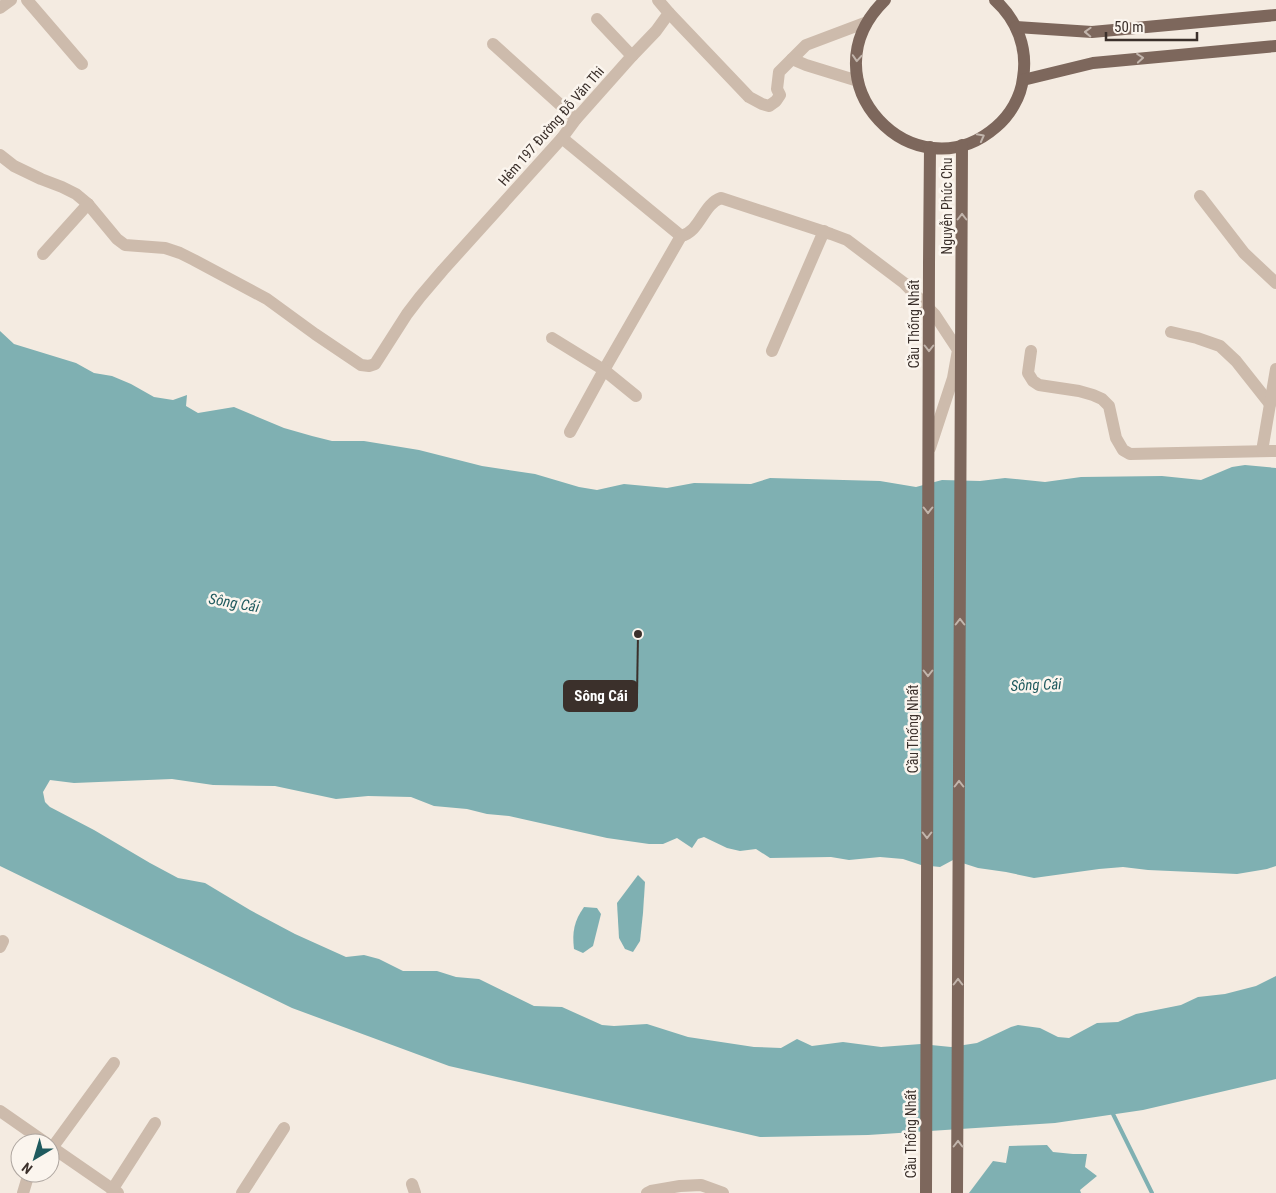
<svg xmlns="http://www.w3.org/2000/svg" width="1276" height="1193" viewBox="0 0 1276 1193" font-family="'Roboto Condensed',sans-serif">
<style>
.water{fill:#7fb0b2}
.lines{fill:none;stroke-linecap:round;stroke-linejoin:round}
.stream{stroke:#7fb0b2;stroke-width:4}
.street{stroke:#cdbbac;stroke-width:12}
.primary{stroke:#7d675c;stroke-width:12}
.primary-bridge{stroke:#7d675c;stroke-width:12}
.oneway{stroke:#c2b5ac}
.labels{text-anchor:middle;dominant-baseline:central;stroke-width:5;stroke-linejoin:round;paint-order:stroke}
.street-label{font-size:14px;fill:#3b302b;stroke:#fbf5ee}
.water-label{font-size:15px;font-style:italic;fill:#1f5a5e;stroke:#fbf5ee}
.leader{fill:none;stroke:#3b302b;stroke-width:2}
.callout-dot{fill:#3b302b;stroke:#fbf5ee;stroke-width:2}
.callout{fill:#3b302b;stroke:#3b302b;stroke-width:2}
.callout-label{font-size:15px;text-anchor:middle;font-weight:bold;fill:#fff}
</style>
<rect width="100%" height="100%" fill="#f4ebe1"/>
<g class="water">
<path d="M 0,331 L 14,344 L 76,363 L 94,373 L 112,376 L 131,384 L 154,397 L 173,400 L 187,395 L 186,406 L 198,413 L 234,407 L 284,428 L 312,436 L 332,441 L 364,441 L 419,450 L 482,466 L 535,474 L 579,487 L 597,490 L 624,484 L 667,488 L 694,483 L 751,484 L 770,478 L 880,481 L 916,487 L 942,480 L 980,481 L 1005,478 L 1045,482 L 1081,477 L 1162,476 L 1201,480 L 1232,467 L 1245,465 L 1276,468 L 1276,866 L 1267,869 L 1237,874 L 1148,870 L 1123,867 L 1099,869 L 1034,878 L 1006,872 L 978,868 L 953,860 L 940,867 L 921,865 L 903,859 L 880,857 L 849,860 L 831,857 L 770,858 L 756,849 L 740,851 L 727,848 L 704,837 L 698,839 L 692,848 L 677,838 L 663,844 L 649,844 L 607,838 L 509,816 L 487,814 L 467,809 L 434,806 L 411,797 L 368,796 L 336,799 L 275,786 L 213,785 L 172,779 L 74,783 L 50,780 L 43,792 L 45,802 L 50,807 L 94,830 L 150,863 L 178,878 L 205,883 L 250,910 L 295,934 L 346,957 L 364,955 L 379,959 L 403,971 L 437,971 L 456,977 L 479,979 L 534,1006 L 562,1007 L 602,1025 L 614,1026 L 647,1024 L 688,1037 L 754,1047 L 781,1048 L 797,1039 L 812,1046 L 843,1042 L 881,1047 L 921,1044 L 951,1047 L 977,1043 L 1011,1027 L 1018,1025 L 1040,1028 L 1058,1037 L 1069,1038 L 1097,1023 L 1118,1022 L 1136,1014 L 1181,1005 L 1198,997 L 1225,994 L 1256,986 L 1276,976 L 1276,1079 L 1143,1110 L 1055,1123 L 868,1135 L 760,1137 L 449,1066 L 292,1008 L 0,866 Z"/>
<path d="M 638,875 L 645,882 L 643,913 L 640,941 L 633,952 L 625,949 L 619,938 L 617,903 Z"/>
<path d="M 584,907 L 597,908 L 601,914 L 593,946 L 583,953 L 574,949 C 572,932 574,921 584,907 Z"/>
<path d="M 1047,1145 L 1053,1152 L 1073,1154 L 1087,1154 L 1085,1167 L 1097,1176 L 1080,1190 L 1081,1193 L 969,1193 L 993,1161 L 1006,1163 L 1009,1146 Z"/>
</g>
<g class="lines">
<path class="stream" d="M 1113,1114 L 1152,1193"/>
<g class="street">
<path d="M 27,0 L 82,64"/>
<path d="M 0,8 L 11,0"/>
<path d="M 669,13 L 749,97 L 762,104 L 769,106 L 776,101 L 780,95 L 777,89 L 779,72 L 806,45 L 867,22"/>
<path d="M 597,19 L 632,56"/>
<path d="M 493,44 L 576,119"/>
<path d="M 792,59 L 806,65 L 858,81"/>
<path d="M 562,138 L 681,236 L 604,370 L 570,432"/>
<path d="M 0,155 L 14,166 L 41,179 L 62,187 L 76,194 L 88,204 L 117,239 L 125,245 L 165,248 L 180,253 L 194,260 L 267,299 L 315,334 L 361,365 L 369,366 L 375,364 L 407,314 L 420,297 L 443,270 L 562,138 L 576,119 L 632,56 L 656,31 L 669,13 L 658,0"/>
<path d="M 1200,196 L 1244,253 L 1276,283"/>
<path d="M 681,236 C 700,232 703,204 721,198 L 831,234 L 847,240 L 904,283 L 935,315 L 958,350 L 953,378 L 930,448"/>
<path d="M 43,254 L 88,204"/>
<path d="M 1171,332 L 1197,338 L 1220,346 L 1236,361 L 1270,404"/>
<path d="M 552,338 L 604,370 L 636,396"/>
<path d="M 772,351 L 824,231"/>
<path d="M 1031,351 L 1028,373 L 1033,381 L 1039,385 L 1079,391 L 1093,395 L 1102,399 L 1109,406 L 1116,438 L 1123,450 L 1130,454 L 1276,451"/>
<path d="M 1262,451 L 1276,369"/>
<path d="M 0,947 L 3,941"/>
<path d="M 0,1111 L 46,1143"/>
<path d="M 50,1146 L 118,1193"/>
<path d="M 52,1148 L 114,1063"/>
<path d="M 412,1184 L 415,1193"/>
<path d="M 112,1190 L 155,1123"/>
<path d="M 23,1193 L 29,1173"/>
<path d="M 242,1193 L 284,1128"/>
<path d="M 647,1193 L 651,1191 L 680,1186 L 701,1185 L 723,1193"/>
</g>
<g class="primary">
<path d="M 885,0 C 802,81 915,197 996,127 C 1010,115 1021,97 1023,78 C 1028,48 1017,20 995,0"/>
<path d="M 1016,27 L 1092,32 L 1276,15"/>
<path d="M 1023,80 L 1093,63 L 1276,46"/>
<path d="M 929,264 L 930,147"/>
<path d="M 957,1193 L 962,145"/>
</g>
<path class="primary-bridge" d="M 926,1193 L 929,264"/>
</g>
<defs><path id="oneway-chevron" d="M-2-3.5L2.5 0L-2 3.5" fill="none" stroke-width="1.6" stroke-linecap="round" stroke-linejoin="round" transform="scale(1.25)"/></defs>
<g class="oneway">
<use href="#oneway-chevron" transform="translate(1088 32) rotate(-178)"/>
<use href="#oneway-chevron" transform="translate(857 58) rotate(94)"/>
<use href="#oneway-chevron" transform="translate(1140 58) rotate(-5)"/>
<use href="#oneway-chevron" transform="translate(981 137) rotate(-28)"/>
<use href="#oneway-chevron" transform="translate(962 217) rotate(-90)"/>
<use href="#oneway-chevron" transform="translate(929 348) rotate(90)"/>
<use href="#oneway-chevron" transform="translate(928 510) rotate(90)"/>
<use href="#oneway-chevron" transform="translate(960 622) rotate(-90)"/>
<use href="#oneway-chevron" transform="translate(928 673) rotate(90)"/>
<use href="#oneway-chevron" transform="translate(959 784) rotate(-90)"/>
<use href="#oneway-chevron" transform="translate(927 835) rotate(90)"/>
<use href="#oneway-chevron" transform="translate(958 982) rotate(-90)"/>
<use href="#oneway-chevron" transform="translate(958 1144) rotate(-90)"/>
</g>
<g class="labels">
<g class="street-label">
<text transform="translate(551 126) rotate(-49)">Hẻm 197 Đường Đỗ Văn Thi</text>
<text transform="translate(947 206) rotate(-90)">Nguyễn Phúc Chu</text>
<text transform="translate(914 324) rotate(-90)">Cầu Thống Nhất</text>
<text transform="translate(913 729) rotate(-90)">Cầu Thống Nhất</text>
<text transform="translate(911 1134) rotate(-90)">Cầu Thống Nhất</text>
</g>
<g class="water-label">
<text transform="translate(234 603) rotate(10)">Sông Cái</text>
<text transform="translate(1036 685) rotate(-2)">Sông Cái</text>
</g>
</g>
<path class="leader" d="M638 634L637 696"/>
<circle class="callout-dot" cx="638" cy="634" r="5"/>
<rect class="callout" x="564" y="681" width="73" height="30" rx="5"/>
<g class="callout-label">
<text x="601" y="701">Sông Cái</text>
</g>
<g transform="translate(35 1158) rotate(218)"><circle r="24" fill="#fbf5ee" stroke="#aea6a0"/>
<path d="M0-4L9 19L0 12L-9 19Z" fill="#1f5a5e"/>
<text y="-8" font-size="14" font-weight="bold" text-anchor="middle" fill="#3b302b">N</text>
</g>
<path d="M1106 32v8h91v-8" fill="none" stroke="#3b302b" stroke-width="2.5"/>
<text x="1114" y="32" font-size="15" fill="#3b302b" stroke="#fbf5ee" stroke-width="4" paint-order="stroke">50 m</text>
</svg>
